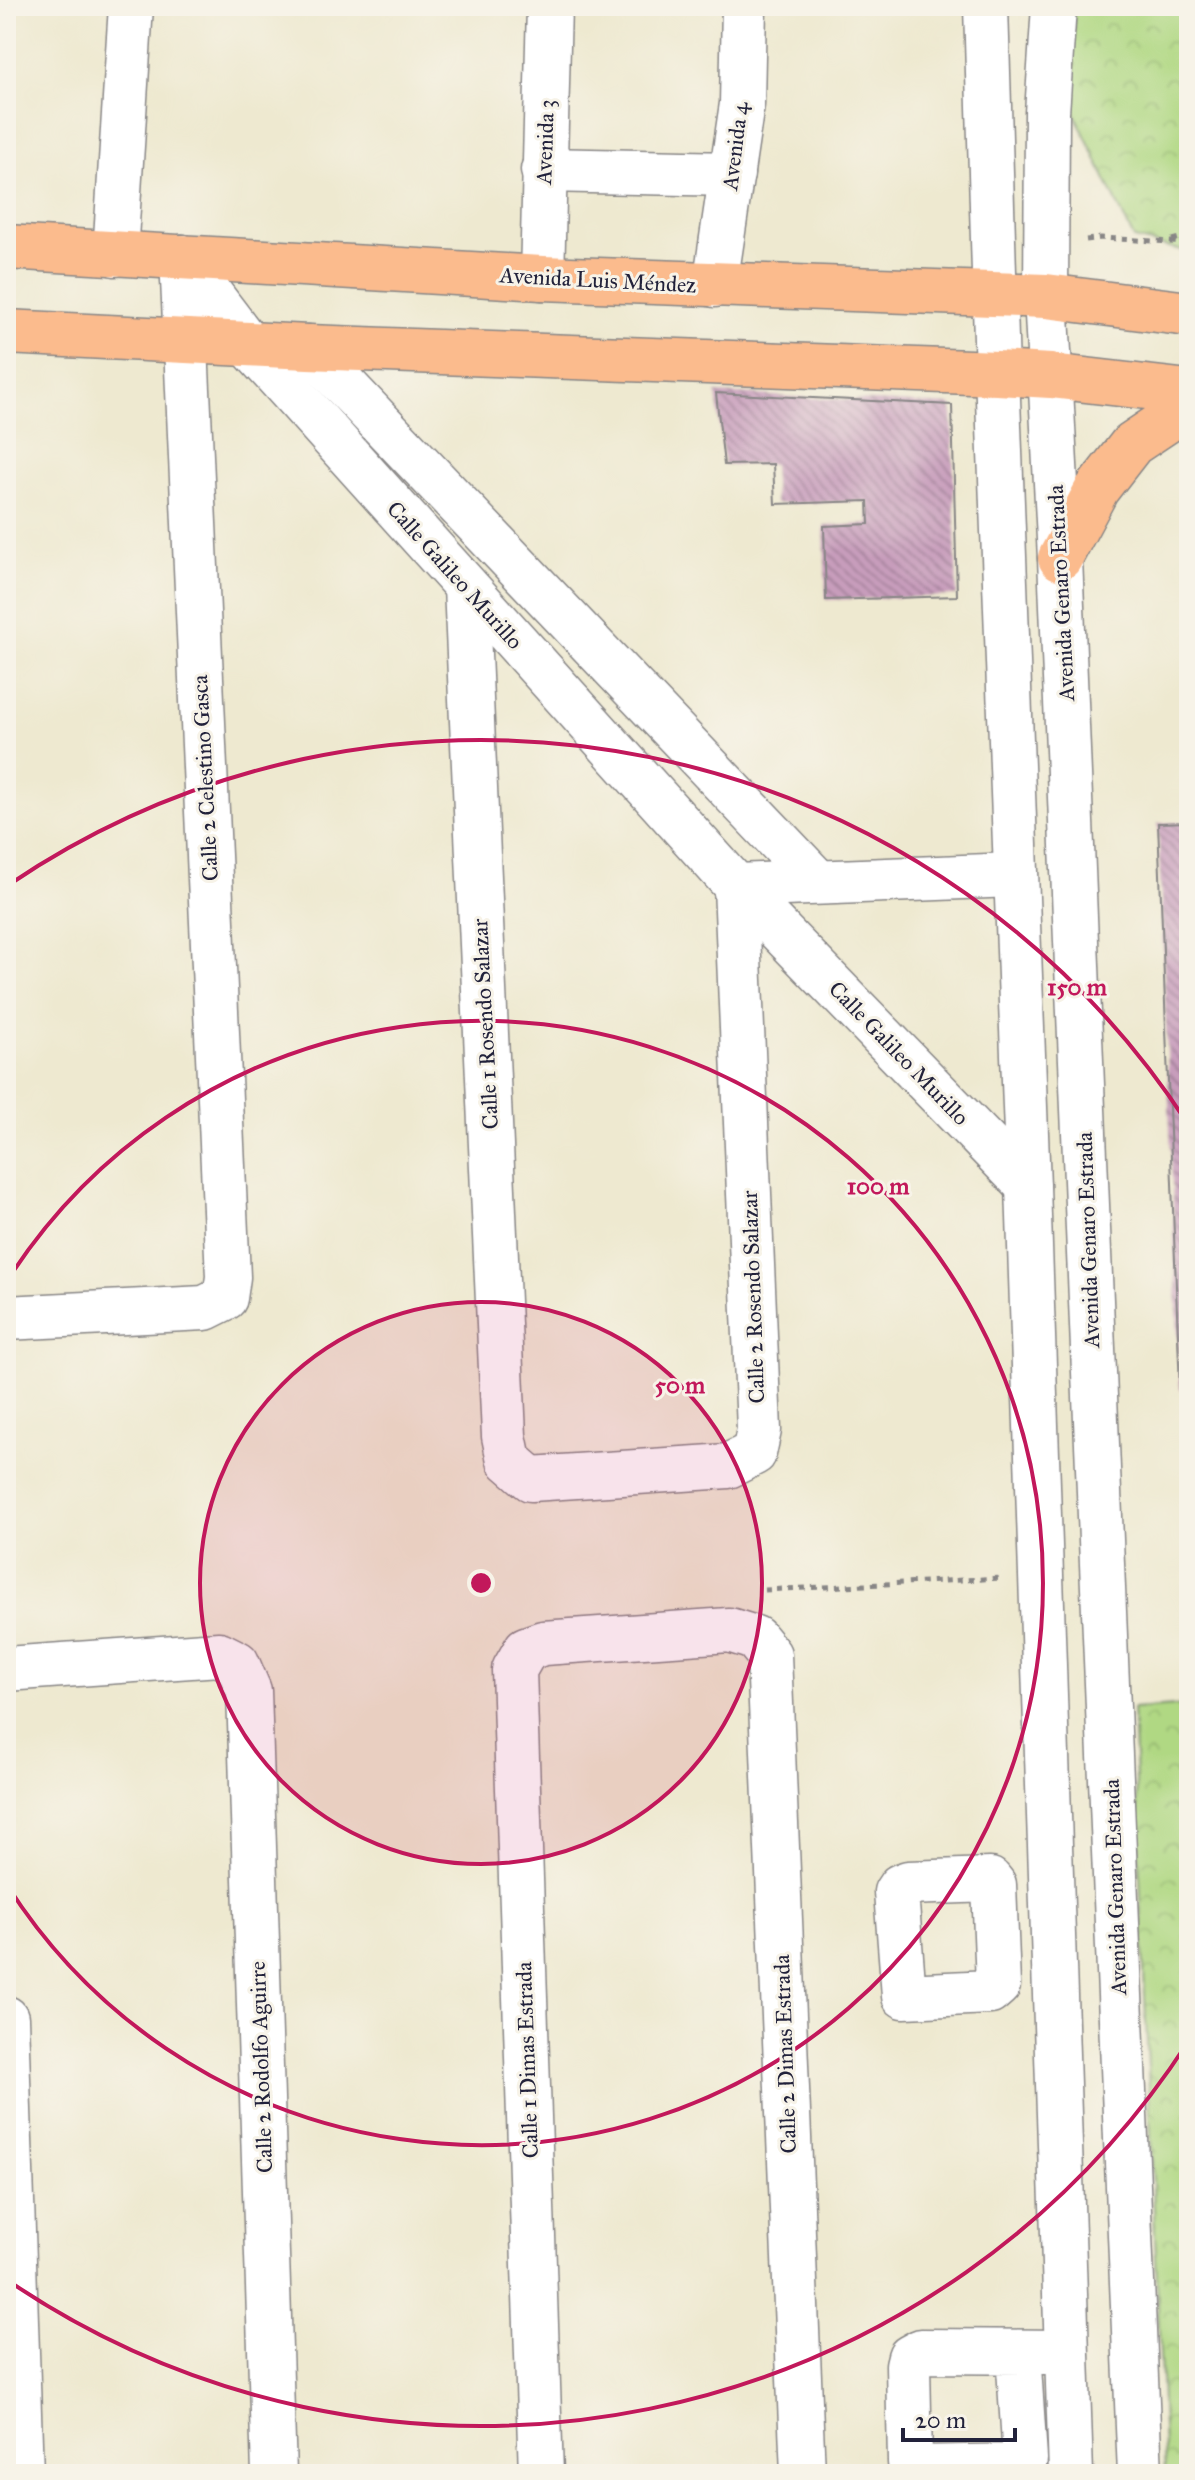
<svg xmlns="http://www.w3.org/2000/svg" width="1195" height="2480" viewBox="0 0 1195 2480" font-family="'IM FELL Great Primer',serif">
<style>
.park{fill:url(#park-crowns);stroke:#697d5f;stroke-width:2}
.building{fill:url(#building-back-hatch)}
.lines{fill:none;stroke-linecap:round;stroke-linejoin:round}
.minor-casing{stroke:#888686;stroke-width:47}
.major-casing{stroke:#888686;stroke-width:47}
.path{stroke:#888686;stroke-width:5;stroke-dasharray:6 6;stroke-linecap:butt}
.minor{stroke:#fff;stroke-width:44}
.major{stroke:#fbbb8d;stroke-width:44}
.ring{fill:none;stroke:#c2185b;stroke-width:4}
.labels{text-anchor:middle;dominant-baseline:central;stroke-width:6;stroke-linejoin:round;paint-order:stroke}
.street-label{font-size:22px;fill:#22223b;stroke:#f7f3e8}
.centre{fill:#c2185b;stroke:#f7f3e8;stroke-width:4}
.ring-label{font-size:24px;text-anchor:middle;font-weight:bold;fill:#c2185b;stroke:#f7f3e8;stroke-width:6;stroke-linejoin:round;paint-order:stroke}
</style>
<defs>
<pattern id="park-crowns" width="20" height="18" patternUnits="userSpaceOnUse" patternTransform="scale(2)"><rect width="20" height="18" fill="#b0d883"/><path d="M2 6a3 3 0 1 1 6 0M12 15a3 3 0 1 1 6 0" fill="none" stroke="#97b972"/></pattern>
<pattern id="building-back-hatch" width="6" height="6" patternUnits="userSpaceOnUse" patternTransform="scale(2)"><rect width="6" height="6" fill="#c89dbc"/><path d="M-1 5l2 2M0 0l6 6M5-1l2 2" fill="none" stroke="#a2809a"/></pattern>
</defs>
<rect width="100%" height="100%" fill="#f7f3e8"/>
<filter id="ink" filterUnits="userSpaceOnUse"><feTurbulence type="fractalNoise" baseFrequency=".0125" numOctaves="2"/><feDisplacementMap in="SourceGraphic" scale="16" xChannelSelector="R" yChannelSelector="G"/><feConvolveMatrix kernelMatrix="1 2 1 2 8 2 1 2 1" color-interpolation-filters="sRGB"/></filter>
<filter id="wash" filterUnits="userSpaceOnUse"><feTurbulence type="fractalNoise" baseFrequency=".006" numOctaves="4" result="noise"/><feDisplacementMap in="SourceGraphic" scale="32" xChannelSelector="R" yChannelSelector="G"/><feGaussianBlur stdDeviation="1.8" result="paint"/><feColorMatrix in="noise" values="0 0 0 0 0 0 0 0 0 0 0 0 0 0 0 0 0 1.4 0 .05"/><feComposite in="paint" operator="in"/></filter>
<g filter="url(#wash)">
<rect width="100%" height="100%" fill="#eee9d0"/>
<g class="park">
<path d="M 1074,6 L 1189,6 L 1189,252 L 1134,239 L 1072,108 Z"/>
<path d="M 1189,1705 L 1189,2474 L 1165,2474 L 1133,1709 Z"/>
</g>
<g id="blocks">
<g class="building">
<path d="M 716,393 L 952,405 L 957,596 L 826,600 L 824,526 L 869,524 L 868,501 L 775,504 L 773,464 L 724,465 Z"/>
<path d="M 1189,822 L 1189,1389 L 1180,1389 L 1158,823 Z"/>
</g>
</g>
</g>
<g filter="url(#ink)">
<use href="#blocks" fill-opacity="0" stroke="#888686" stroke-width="2"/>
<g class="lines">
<g class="minor-casing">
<g id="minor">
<path d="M 986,6 L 997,373 L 1028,1186 L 1071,2474"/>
<path d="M 1054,6 L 1047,113 L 1046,296 L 1060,558 L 1140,2474"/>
<path d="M 543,170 L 732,174"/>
<path d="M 115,254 L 131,6"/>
<path d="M 182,257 L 248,344 L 736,886 L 1028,1186"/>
<path d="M 542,278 L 549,6"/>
<path d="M 715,285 L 742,104 L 744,6"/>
<path d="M 308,347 L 818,882"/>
<path d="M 466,587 L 504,1436 L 509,1460 L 531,1479 L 728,1466 L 754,1453 L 759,1430 L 736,886 L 1014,875"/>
<path d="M 6,1318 L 205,1308 L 225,1298 L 228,1277 L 182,257"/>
<path d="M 6,1669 L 219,1654 L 237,1663 L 249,1691 L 274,2474"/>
<path d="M 990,1880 L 994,1885 L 998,1985 L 990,1992 L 904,1996 L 896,1892 L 900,1886 L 908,1883 Z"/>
<path d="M 6,2018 L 21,2474"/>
<path d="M 1018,2352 L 1025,2459 L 1017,2466 L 914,2468 L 910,2462 L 908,2365 L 910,2357 L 921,2351 L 1066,2352"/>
<path d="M 541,2474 L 514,1670 L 526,1649 L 543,1643 L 729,1630 L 755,1638 L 769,1655 L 803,2474"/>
</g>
</g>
<g class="major-casing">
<g id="major">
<path d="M 6,247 L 542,278 L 1046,296 L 1189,314"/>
<path d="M 6,332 L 308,347 L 997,373 L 1051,376 L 1189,392"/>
<path d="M 1060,558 L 1097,489 L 1132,444 L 1180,412 L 1189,409"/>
</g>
</g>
<g class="path">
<path d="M 1086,240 L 1101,238 L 1189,243"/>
<path d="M 1172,240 L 1189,235"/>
<path d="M 764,1590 L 1003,1578"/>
</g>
<use href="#minor" class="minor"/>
<use href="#major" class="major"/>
</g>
</g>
<circle cx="481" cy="1583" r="281" fill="#c2185b" fill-opacity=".12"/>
<g class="ring">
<circle cx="481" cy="1583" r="281"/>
<path d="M7 1281A562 562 0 1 1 7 1885"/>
<path d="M1188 2042A843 843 0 0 1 10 2282M10 884A843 843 0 0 1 1188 1124"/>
</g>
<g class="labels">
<g class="street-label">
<text transform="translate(545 142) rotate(-88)">Avenida 3</text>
<text transform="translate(735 146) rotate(-83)">Avenida 4</text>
<text transform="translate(598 280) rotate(3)">Avenida Luis Méndez</text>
<text transform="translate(455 575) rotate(48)">Calle Galileo Murillo</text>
<text transform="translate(1061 593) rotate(-93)">Avenida Genaro Estrada</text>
<text transform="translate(205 778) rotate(-93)">Calle 2 Celestino Gasca</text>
<text transform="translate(485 1024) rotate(-93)">Calle 1 Rosendo Salazar</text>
<text transform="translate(899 1053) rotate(46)">Calle Galileo Murillo</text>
<text transform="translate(1088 1240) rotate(-92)">Avenida Genaro Estrada</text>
<text transform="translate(753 1297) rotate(-92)">Calle 2 Rosendo Salazar</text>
<text transform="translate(1115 1887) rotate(-92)">Avenida Genaro Estrada</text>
<text transform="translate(785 2054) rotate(-92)">Calle 2 Dimas Estrada</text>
<text transform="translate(527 2060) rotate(-92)">Calle 1 Dimas Estrada</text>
<text transform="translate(261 2067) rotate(-92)">Calle 2 Rodolfo Aguirre</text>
</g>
</g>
<circle cx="481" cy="1583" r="12" class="centre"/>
<g class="ring-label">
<text x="1077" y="995">150 m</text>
<text x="878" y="1194">100 m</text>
<text x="680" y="1393">50 m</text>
</g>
<rect width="1195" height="2480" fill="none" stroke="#f7f3e8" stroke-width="32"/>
<path d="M903 2428v12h112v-12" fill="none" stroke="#22223b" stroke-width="4"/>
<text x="915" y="2428" font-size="24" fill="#22223b" stroke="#f7f3e8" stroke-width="6" paint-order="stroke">20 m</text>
</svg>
